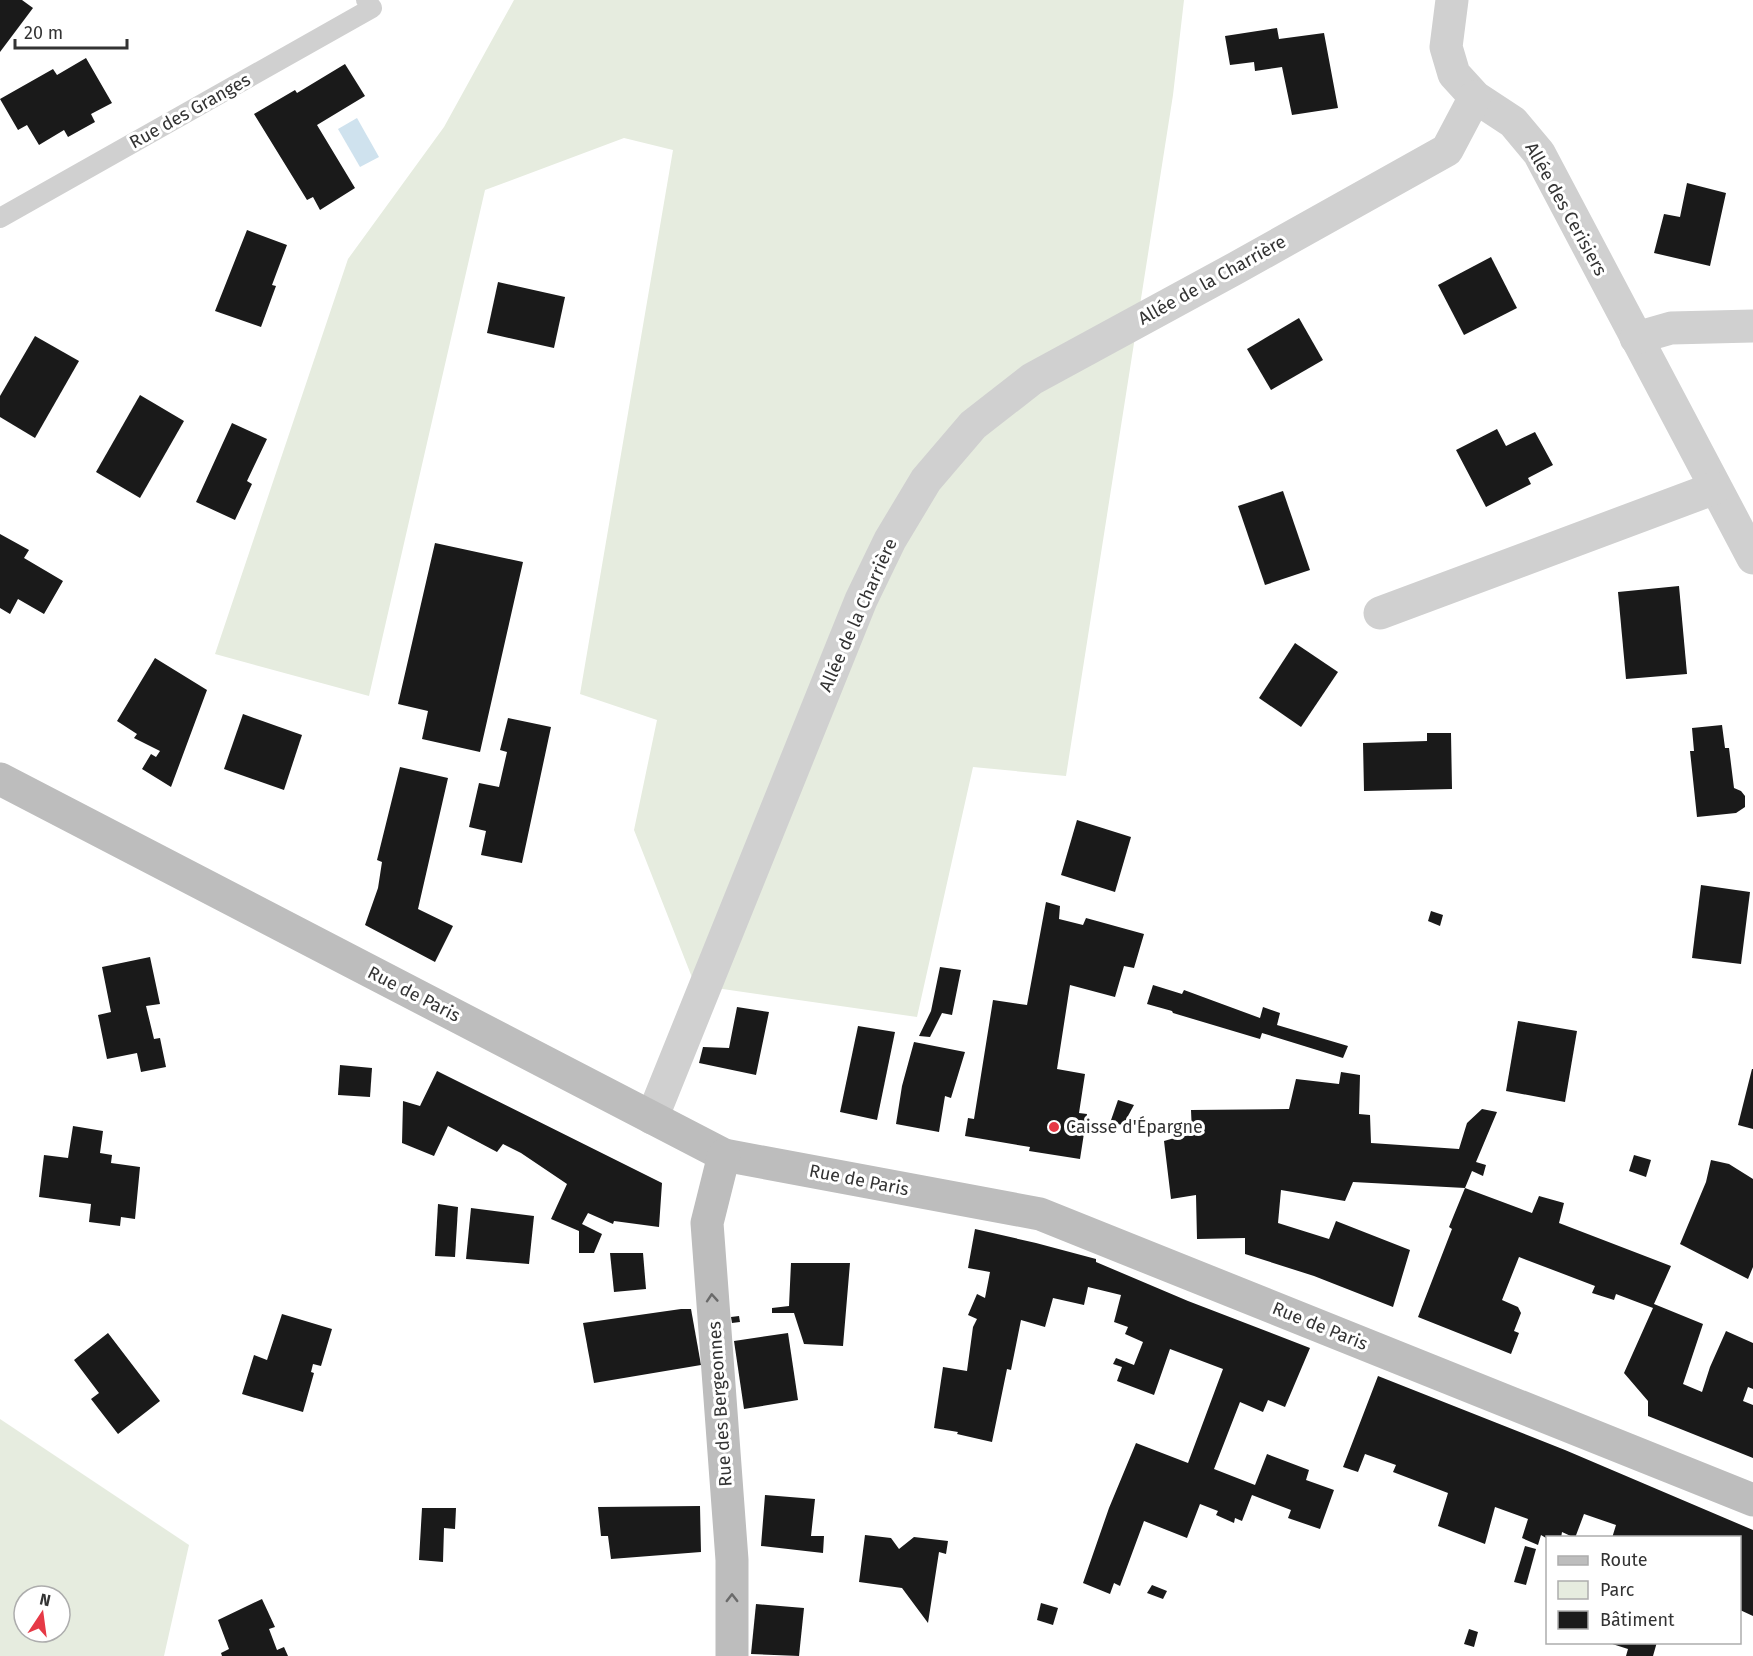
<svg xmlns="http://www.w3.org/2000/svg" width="1753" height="1656" viewBox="0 0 1753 1656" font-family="'Fira Sans',sans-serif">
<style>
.green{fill:#e6ecdf;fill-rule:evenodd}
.water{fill:#cfe2ee}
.building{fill:#1a1a1a}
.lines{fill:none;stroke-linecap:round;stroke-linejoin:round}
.lane{stroke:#d0d0d0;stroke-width:20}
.street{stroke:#d0d0d0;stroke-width:33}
.secondary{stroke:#bdbdbd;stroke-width:33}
.oneway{stroke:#6a6a6a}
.poi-dot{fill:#e63946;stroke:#fff;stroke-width:2}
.labels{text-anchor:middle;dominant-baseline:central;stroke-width:6;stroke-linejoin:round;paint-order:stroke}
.street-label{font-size:18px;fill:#333;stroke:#fff}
.poi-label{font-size:18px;fill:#333;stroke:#fff;text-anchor:start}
</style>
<rect width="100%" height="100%" fill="#fff"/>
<g class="green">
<path d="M 514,0 L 1184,0 L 1173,95 L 1066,776 L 973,767 L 917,1017 L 695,985 L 634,830 L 657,720 L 580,694 L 673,150 L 624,138 L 485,190 L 369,696 L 215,654 L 348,259 L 444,127 Z"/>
<path d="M 0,1419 L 189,1545 L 164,1656 L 0,1656 ZM 24,1596 L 60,1596 L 60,1632 L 24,1632 Z"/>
</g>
<path class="water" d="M 357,118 L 379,157 L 360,167 L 338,129 Z"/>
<g class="building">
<path d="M 0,0 L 22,0 L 33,8 L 0,52 Z"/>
<path d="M 1277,28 L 1279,39 L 1324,33 L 1338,108 L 1292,115 L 1282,67 L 1255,71 L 1254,62 L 1230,65 L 1225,36 Z"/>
<path d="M 86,58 L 112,103 L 91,114 L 95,122 L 68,137 L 64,130 L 39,145 L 27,125 L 18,130 L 0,99 L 53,69 L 57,75 Z"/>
<path d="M 345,64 L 365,96 L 317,125 L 355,188 L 320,210 L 313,197 L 307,200 L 254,114 L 295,90 L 297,93 Z"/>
<path d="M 1687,183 L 1726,193 L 1710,266 L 1654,253 L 1664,214 L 1680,217 Z"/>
<path d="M 247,230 L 287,245 L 272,285 L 276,286 L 261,327 L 215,311 Z"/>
<path d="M 1491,257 L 1517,308 L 1464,335 L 1438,285 Z"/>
<path d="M 498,282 L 565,297 L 554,348 L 487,333 Z"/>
<path d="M 1299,318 L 1323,360 L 1271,390 L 1247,349 Z"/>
<path d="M 35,336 L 79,361 L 35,438 L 0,417 L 0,396 Z"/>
<path d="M 140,395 L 184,421 L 140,498 L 96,472 Z"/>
<path d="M 232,423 L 267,439 L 247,481 L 252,484 L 235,520 L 196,502 Z"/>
<path d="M 1497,429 L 1506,446 L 1535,432 L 1553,465 L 1528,478 L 1531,484 L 1486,507 L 1456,450 Z"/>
<path d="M 1283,491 L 1310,570 L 1265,585 L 1238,506 Z"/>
<path d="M 0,534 L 29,550 L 24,558 L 63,581 L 44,614 L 18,599 L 10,614 L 0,608 Z"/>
<path d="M 435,543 L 523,562 L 480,752 L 422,739 L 428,711 L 398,704 Z"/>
<path d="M 1679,586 L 1687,674 L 1626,679 L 1618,592 Z"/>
<path d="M 1295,643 L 1338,672 L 1301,727 L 1259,698 Z"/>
<path d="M 155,658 L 207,690 L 171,787 L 142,769 L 151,754 L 156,757 L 160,751 L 134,738 L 137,734 L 117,721 Z"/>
<path d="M 243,714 L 302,735 L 284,790 L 224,769 Z"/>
<path d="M 508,718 L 551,727 L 522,863 L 481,855 L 486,831 L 469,827 L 479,783 L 499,787 L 507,752 L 500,750 Z"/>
<path d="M 1722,725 L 1725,748 L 1729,748 L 1734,788 L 1741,791 L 1745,796 L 1745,807 L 1736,813 L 1697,817 L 1690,751 L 1694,751 L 1692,728 Z"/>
<path d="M 1427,733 L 1451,733 L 1452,789 L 1364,791 L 1363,743 L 1427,741 Z"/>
<path d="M 400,767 L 448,778 L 418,909 L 453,926 L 435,962 L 365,925 L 378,888 L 382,862 L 377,860 Z"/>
<path d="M 1077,820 L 1131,837 L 1115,892 L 1061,875 Z"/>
<path d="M 1701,885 L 1750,892 L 1741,964 L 1692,958 Z"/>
<path d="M 1046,902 L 1060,906 L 1059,919 L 1083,925 L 1086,918 L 1144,934 L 1134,968 L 1124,966 L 1115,997 L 1070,985 L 1057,1069 L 1085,1074 L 1079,1113 L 1087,1114 L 1080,1159 L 1029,1151 L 1030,1147 L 965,1136 L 968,1118 L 974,1119 L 993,1000 L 1027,1005 Z"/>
<path d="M 1431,911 L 1443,915 L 1440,926 L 1428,921 Z"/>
<path d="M 150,957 L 160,1004 L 146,1006 L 154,1039 L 160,1038 L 166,1067 L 141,1072 L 137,1053 L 107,1059 L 98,1015 L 111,1012 L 102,967 Z"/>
<path d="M 940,967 L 961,970 L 952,1015 L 942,1013 L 930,1037 L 919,1036 L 931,1011 Z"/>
<path d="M 1153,985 L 1182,994 L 1184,990 L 1260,1018 L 1263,1007 L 1280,1013 L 1277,1025 L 1348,1046 L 1343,1058 L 1262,1033 L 1260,1039 L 1173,1013 L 1172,1011 L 1147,1004 Z"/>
<path d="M 737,1007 L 769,1012 L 756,1075 L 699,1063 L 703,1047 L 729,1048 Z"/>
<path d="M 1518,1021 L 1577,1031 L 1565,1102 L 1506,1091 Z"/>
<path d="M 858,1026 L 895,1032 L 877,1120 L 840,1112 Z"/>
<path d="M 914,1042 L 965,1052 L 951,1098 L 945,1096 L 939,1132 L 896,1124 L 902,1086 Z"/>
<path d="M 340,1065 L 372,1068 L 370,1097 L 338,1095 Z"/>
<path d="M 1752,1069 L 1753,1069 L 1753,1129 L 1738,1125 Z"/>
<path d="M 437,1071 L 662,1183 L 659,1227 L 614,1221 L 613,1224 L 588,1213 L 582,1224 L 602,1234 L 594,1253 L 579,1253 L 579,1231 L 551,1219 L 567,1184 L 521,1153 L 503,1144 L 497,1152 L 448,1126 L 434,1156 L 402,1143 L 403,1101 L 420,1106 Z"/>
<path d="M 1341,1072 L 1360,1075 L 1359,1114 L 1370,1115 L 1371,1143 L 1459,1149 L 1467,1123 L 1482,1109 L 1497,1112 L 1476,1162 L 1486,1165 L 1483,1176 L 1472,1171 L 1465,1188 L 1532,1213 L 1539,1196 L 1564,1203 L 1559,1223 L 1671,1266 L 1654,1304 L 1703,1324 L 1683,1384 L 1702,1392 L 1710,1367 L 1726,1331 L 1753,1343 L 1753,1389 L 1748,1387 L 1743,1401 L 1753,1405 L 1753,1458 L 1648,1416 L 1648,1401 L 1624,1373 L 1653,1308 L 1616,1294 L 1614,1300 L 1592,1293 L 1595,1286 L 1519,1257 L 1502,1300 L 1518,1307 L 1521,1313 L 1514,1331 L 1519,1333 L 1511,1354 L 1418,1317 L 1452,1229 L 1449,1227 L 1465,1188 L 1353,1182 L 1345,1201 L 1281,1190 L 1278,1223 L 1329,1239 L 1336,1221 L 1410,1250 L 1393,1307 L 1314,1276 L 1245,1254 L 1245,1238 L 1197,1239 L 1196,1195 L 1171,1199 L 1164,1141 L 1192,1133 L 1191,1110 L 1289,1109 L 1296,1079 L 1339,1084 Z"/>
<path d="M 1118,1100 L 1134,1105 L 1123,1125 L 1110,1123 Z"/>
<path d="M 73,1126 L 103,1131 L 100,1153 L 112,1155 L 111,1163 L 140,1167 L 135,1219 L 121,1217 L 120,1226 L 89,1222 L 91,1204 L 39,1197 L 44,1155 L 68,1158 Z"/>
<path d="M 1634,1155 L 1651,1160 L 1646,1177 L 1629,1171 Z"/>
<path d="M 1711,1160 L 1729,1164 L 1753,1179 L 1753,1267 L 1748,1279 L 1680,1244 L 1706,1182 Z"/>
<path d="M 438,1204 L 458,1207 L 455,1257 L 435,1256 Z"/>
<path d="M 471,1208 L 534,1216 L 529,1264 L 466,1259 Z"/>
<path d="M 975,1229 L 1036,1243 L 1096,1259 L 1096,1262 L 1188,1301 L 1310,1348 L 1285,1407 L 1268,1400 L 1263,1412 L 1240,1402 L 1214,1469 L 1255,1485 L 1267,1454 L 1309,1470 L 1306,1480 L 1334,1490 L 1320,1529 L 1288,1518 L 1291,1510 L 1252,1495 L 1242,1521 L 1235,1518 L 1234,1523 L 1216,1515 L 1218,1511 L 1200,1504 L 1187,1538 L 1144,1521 L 1120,1586 L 1114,1583 L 1110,1594 L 1083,1583 L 1109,1508 L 1136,1443 L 1188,1463 L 1223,1369 L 1170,1349 L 1154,1395 L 1117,1381 L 1122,1367 L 1113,1364 L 1116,1358 L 1134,1365 L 1143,1342 L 1125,1334 L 1128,1327 L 1114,1322 L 1121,1295 L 1088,1287 L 1084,1305 L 1053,1298 L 1045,1327 L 1021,1320 L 1011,1370 L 1007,1369 L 992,1442 L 957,1434 L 958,1432 L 934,1428 L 943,1367 L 967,1371 L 973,1327 L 977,1319 L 968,1315 L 977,1294 L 985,1298 L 990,1272 L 968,1268 Z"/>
<path d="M 610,1253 L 643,1253 L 646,1289 L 614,1292 Z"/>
<path d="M 791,1263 L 850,1263 L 843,1346 L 804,1344 L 794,1313 L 772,1313 L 772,1308 L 789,1306 Z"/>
<path d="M 681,1309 L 691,1309 L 701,1365 L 594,1383 L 583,1323 Z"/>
<path d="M 282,1314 L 332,1329 L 321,1366 L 313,1364 L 311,1372 L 314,1373 L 303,1412 L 242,1394 L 254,1355 L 267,1360 Z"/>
<path d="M 739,1316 L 740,1322 L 732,1323 L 731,1317 Z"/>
<path d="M 108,1333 L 160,1401 L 118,1434 L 91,1399 L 99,1393 L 74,1360 Z"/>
<path d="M 788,1333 L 798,1400 L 744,1409 L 734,1341 Z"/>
<path d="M 1378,1376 L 1565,1450 L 1753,1530 L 1753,1616 L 1740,1610 L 1740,1538 L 1612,1538 L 1616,1525 L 1584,1514 L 1575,1538 L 1562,1532 L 1561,1538 L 1546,1538 L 1541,1535 L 1538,1545 L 1522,1538 L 1528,1519 L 1495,1507 L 1485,1544 L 1438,1526 L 1448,1493 L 1393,1472 L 1396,1465 L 1365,1454 L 1358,1472 L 1343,1467 Z"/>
<path d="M 765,1495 L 815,1499 L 811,1536 L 824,1536 L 823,1553 L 761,1546 Z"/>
<path d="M 700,1506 L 701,1552 L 611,1559 L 608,1536 L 601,1536 L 598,1507 Z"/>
<path d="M 422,1508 L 456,1508 L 455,1529 L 444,1528 L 443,1562 L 419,1560 Z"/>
<path d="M 865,1535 L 891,1538 L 899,1549 L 914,1537 L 948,1541 L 946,1554 L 939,1552 L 928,1623 L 902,1588 L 859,1582 Z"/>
<path d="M 1525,1546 L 1536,1549 L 1526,1585 L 1514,1582 Z"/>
<path d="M 1152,1585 L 1167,1591 L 1163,1599 L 1147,1593 Z"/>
<path d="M 262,1599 L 275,1627 L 269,1629 L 277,1650 L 284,1647 L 288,1656 L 222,1656 L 221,1653 L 229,1649 L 218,1620 Z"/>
<path d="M 1041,1603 L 1058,1608 L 1053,1625 L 1037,1620 Z"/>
<path d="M 756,1604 L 804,1608 L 799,1656 L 751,1654 Z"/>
<path d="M 1469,1629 L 1478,1632 L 1474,1647 L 1464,1644 Z"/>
<path d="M 1606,1642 L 1657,1642 L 1653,1656 L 1626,1656 L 1628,1649 Z"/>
</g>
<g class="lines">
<path class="lane" d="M 0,218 L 372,8 L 366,0"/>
<g class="street">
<path d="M 1452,0 L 1446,47 L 1454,74 L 1475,97 L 1513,122 L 1539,153 L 1753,558"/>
<path d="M 1636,338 L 1671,328 L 1753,326"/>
<path d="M 1380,613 L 1715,488"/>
<path d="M 652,1118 L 861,600 L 890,540 L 926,480 L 973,425 L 1032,379 L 1236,268 L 1447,150 L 1475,97"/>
</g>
<g class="secondary">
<path d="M 0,779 L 724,1155 L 1040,1214 L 1753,1500"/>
<path d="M 724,1155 L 707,1223 L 732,1560 L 732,1656"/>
</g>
</g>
<defs><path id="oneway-chevron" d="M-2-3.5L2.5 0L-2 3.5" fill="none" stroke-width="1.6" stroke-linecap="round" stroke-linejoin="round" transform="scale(1.5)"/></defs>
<g class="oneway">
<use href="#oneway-chevron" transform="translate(712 1298) rotate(-94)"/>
<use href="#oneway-chevron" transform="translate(732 1598) rotate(-90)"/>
</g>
<circle class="poi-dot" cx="1054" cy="1127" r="6"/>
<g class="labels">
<g class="street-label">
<text transform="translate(190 111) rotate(-29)">Rue des Granges</text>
<text transform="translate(1566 209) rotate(61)">Allée des Cerisiers</text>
<text transform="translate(1212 280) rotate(-29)">Allée de la Charrière</text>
<text transform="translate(858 615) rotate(-66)">Allée de la Charrière</text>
<text transform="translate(414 994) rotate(27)">Rue de Paris</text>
<text transform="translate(859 1180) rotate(11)">Rue de Paris</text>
<text transform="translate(1320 1326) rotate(22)">Rue de Paris</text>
<text transform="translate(720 1404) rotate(-94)">Rue des Bergeonnes</text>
</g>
<g class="poi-label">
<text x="1066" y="1127">Caisse d'Épargne</text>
</g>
</g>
<rect x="1546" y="1536" width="195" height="108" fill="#ffffff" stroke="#adadad" stroke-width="1.5"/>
<rect x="1558" y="1556" width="30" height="9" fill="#bdbdbd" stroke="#adadad" stroke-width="1.5"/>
<text x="1600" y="1566" font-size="18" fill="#333333">Route</text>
<rect x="1558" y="1581" width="30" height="18" fill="#e6ecdf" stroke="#adadad" stroke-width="1.5"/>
<text x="1600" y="1596" font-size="18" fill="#333333">Parc</text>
<rect x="1558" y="1611" width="30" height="18" fill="#1a1a1a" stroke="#adadad" stroke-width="1.5"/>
<text x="1600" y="1626" font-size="18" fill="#333333">Bâtiment</text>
<g transform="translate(42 1614) rotate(13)"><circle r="28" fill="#ffffff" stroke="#adadad" stroke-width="1.5"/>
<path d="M0-4.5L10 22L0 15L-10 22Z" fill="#e63946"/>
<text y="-9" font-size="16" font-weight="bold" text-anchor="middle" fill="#333333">N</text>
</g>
<path d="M15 39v9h112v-9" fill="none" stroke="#333333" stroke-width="3"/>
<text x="24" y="39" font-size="18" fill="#333333" stroke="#ffffff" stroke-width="4.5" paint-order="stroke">20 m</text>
</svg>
